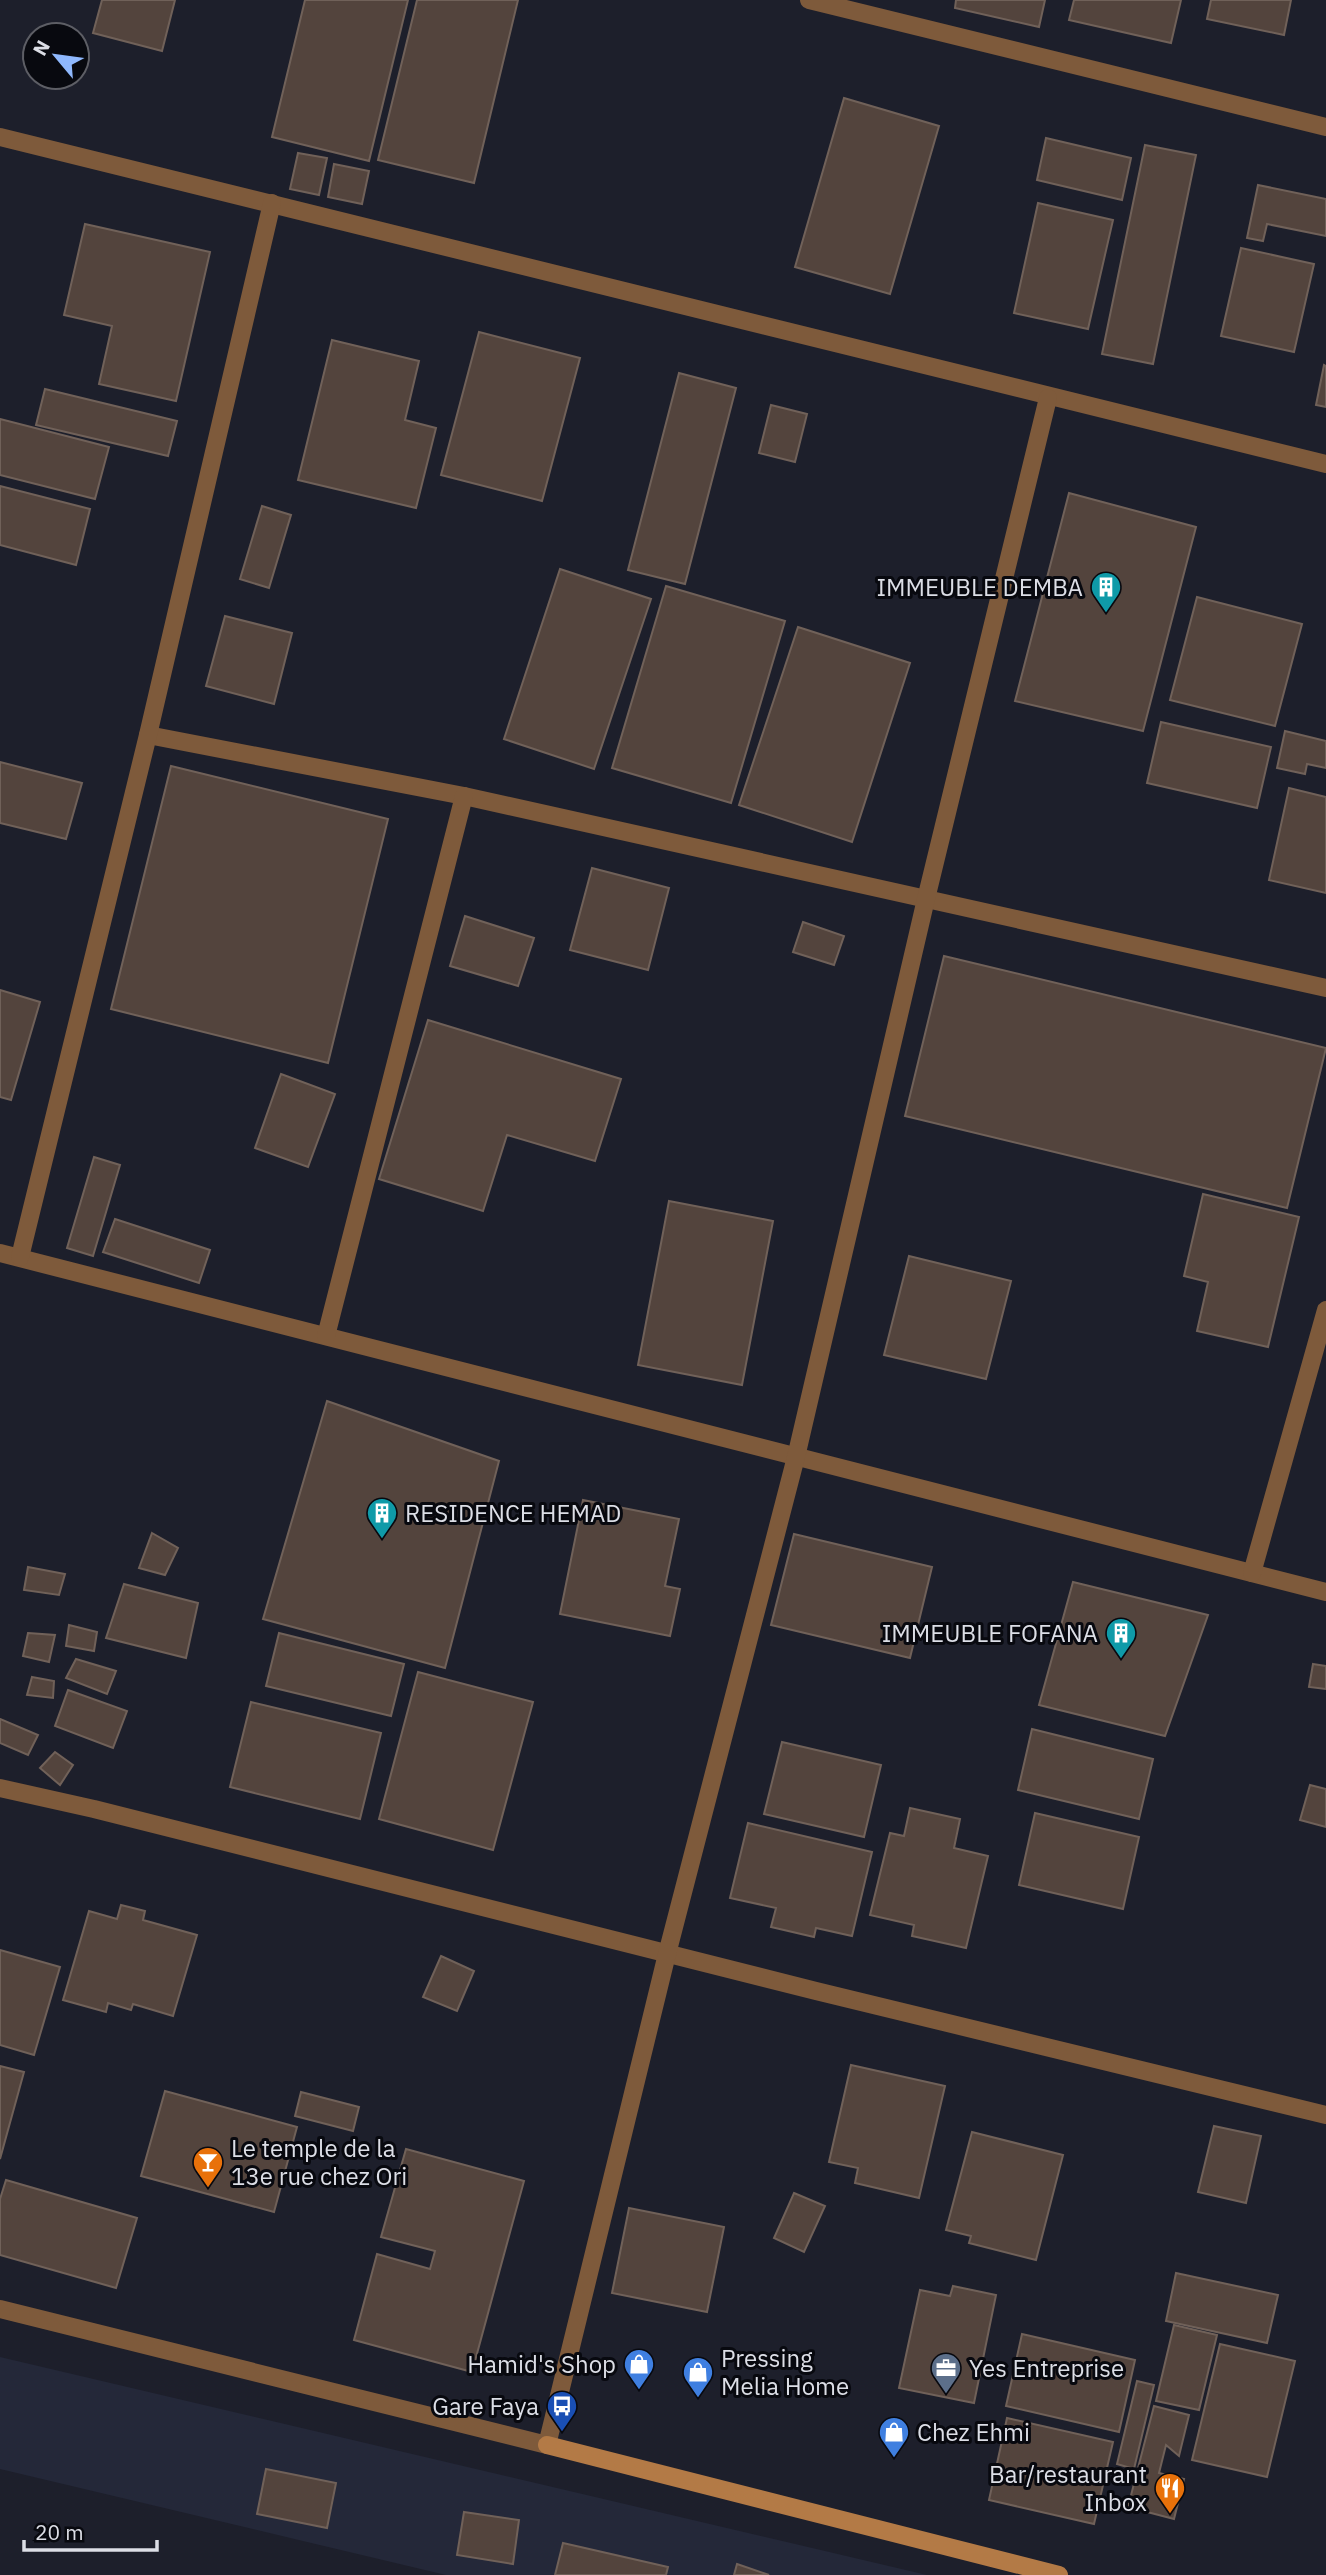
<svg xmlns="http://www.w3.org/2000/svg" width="1326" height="2575" viewBox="0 0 1326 2575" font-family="'IBM Plex Sans',sans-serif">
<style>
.built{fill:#242839}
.building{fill:#53443d;stroke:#706159;stroke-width:2}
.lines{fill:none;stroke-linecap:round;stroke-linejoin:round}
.street{stroke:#7e5a3b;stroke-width:18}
.secondary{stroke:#b37a46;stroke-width:18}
.labels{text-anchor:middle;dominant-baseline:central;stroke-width:6;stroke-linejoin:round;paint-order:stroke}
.poi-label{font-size:24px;fill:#dcdee6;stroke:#08090f;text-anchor:end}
</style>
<rect width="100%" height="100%" fill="#1d1f2b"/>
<path class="built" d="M 0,2357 L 927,2575 L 446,2575 L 0,2469 Z"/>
<g class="building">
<path d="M 102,0 L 175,0 L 162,51 L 93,33 Z"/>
<path d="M 305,0 L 408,0 L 369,161 L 272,137 Z"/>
<path d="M 417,0 L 518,0 L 474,183 L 378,160 Z"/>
<path d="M 956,0 L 1045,0 L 1039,27 L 955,8 Z"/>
<path d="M 1074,0 L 1181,0 L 1171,43 L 1069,20 Z"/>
<path d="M 1211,0 L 1291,0 L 1284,35 L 1207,19 Z"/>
<path d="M 844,98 L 939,126 L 890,294 L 795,267 Z"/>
<path d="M 1046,138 L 1131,158 L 1122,200 L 1037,180 Z"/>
<path d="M 1145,145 L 1196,155 L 1153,364 L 1102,354 Z"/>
<path d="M 298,153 L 327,158 L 319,195 L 290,189 Z"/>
<path d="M 334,164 L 369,171 L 362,204 L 328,197 Z"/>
<path d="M 1258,185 L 1326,199 L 1326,236 L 1267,224 L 1263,241 L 1247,238 Z"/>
<path d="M 1038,203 L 1113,220 L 1088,329 L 1014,313 Z"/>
<path d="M 85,224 L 210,252 L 176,401 L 99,384 L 112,326 L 64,315 Z"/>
<path d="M 1241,248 L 1314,264 L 1294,352 L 1221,336 Z"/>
<path d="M 479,332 L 580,358 L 542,501 L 441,475 Z"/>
<path d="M 332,340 L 419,361 L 405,420 L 436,428 L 416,508 L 298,480 Z"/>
<path d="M 1324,365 L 1326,366 L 1326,407 L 1316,405 Z"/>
<path d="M 679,373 L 736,388 L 685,584 L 628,570 Z"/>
<path d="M 45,389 L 177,421 L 168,456 L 36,425 Z"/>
<path d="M 771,405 L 807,414 L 795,462 L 759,453 Z"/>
<path d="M 0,419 L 109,447 L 95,499 L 0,475 Z"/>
<path d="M 0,486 L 90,509 L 76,565 L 0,545 Z"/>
<path d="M 1069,493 L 1196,527 L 1143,731 L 1015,701 Z"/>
<path d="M 262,506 L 291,515 L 269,588 L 240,579 Z"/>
<path d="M 560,569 L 651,599 L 594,769 L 504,739 Z"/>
<path d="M 666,586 L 785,621 L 731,803 L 612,768 Z"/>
<path d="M 1197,597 L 1302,624 L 1275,726 L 1170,700 Z"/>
<path d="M 225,616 L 292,633 L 274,704 L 206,686 Z"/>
<path d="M 798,627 L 910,663 L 852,842 L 739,805 Z"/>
<path d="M 1161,722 L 1271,747 L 1257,808 L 1147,783 Z"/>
<path d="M 1285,731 L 1326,741 L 1326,768 L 1307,764 L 1305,774 L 1277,768 Z"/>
<path d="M 0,762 L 82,783 L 66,839 L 0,823 Z"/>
<path d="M 171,766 L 388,819 L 328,1063 L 111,1009 Z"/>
<path d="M 1289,788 L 1326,797 L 1326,893 L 1269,880 Z"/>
<path d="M 592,868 L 669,888 L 648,970 L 570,950 Z"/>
<path d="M 465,916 L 534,938 L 518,986 L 450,966 Z"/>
<path d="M 803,922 L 844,936 L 834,965 L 793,952 Z"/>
<path d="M 944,956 L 1326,1048 L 1287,1208 L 905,1116 Z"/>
<path d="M 0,990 L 40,1002 L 11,1100 L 0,1097 Z"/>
<path d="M 428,1020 L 621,1079 L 595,1161 L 507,1135 L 483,1211 L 379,1179 Z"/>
<path d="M 281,1074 L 335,1094 L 308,1167 L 255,1148 Z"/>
<path d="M 94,1157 L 120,1165 L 93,1256 L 67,1248 Z"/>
<path d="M 1203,1194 L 1299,1217 L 1268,1347 L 1197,1331 L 1208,1282 L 1184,1276 Z"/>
<path d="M 669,1201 L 773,1221 L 742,1385 L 638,1365 Z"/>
<path d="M 115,1219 L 210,1250 L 199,1283 L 103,1252 Z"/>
<path d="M 909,1256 L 1011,1281 L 986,1379 L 884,1355 Z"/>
<path d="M 327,1401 L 499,1461 L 445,1668 L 263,1619 Z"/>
<path d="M 583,1500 L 679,1519 L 665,1586 L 680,1589 L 670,1636 L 560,1614 Z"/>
<path d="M 152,1533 L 178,1548 L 165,1575 L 139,1568 Z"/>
<path d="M 794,1534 L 932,1567 L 910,1658 L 771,1625 Z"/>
<path d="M 28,1567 L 65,1574 L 59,1595 L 24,1590 Z"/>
<path d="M 1073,1582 L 1208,1615 L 1165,1736 L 1039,1705 Z"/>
<path d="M 124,1584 L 198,1603 L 186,1658 L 106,1638 Z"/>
<path d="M 69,1625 L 97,1632 L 94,1651 L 66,1646 Z"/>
<path d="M 28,1633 L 55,1635 L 49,1662 L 23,1656 Z"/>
<path d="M 279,1633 L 404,1664 L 391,1716 L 266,1686 Z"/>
<path d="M 76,1659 L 116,1671 L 107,1694 L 66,1678 Z"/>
<path d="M 1313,1664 L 1326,1666 L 1326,1689 L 1309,1687 Z"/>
<path d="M 418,1672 L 533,1702 L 493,1850 L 379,1819 Z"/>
<path d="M 32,1677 L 54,1681 L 53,1698 L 27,1695 Z"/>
<path d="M 68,1690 L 127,1711 L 113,1748 L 55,1726 Z"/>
<path d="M 251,1702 L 381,1733 L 360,1819 L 230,1787 Z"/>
<path d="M 0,1719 L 38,1735 L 28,1755 L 0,1743 Z"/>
<path d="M 1032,1729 L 1153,1759 L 1139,1819 L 1018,1790 Z"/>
<path d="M 782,1742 L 881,1765 L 864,1837 L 764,1814 Z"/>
<path d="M 55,1752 L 73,1765 L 60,1785 L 40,1768 Z"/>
<path d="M 1310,1785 L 1326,1789 L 1326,1827 L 1300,1820 Z"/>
<path d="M 910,1808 L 960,1819 L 954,1848 L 988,1856 L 966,1948 L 912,1936 L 914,1925 L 870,1915 L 890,1833 L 904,1836 Z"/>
<path d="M 1035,1813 L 1139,1837 L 1123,1909 L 1019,1885 Z"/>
<path d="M 748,1823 L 872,1852 L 852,1936 L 816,1928 L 814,1937 L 771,1927 L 776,1908 L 730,1898 Z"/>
<path d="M 121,1905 L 145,1911 L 143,1920 L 197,1935 L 173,2016 L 133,2004 L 131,2010 L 108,2003 L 106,2012 L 63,2000 L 89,1911 L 117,1919 Z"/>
<path d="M 0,1950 L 60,1967 L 34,2055 L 0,2045 Z"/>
<path d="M 441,1956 L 474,1971 L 457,2011 L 423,1997 Z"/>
<path d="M 851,2065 L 945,2086 L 919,2198 L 855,2183 L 858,2168 L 829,2162 Z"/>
<path d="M 0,2066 L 24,2072 L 0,2159 Z"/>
<path d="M 165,2091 L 297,2127 L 274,2212 L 141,2176 Z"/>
<path d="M 301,2092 L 359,2107 L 353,2131 L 295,2116 Z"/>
<path d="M 1214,2126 L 1261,2136 L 1246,2203 L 1198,2192 Z"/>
<path d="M 972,2132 L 1063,2155 L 1036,2260 L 969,2243 L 971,2236 L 946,2230 Z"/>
<path d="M 406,2149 L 524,2181 L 472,2372 L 354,2340 L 377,2254 L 430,2269 L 435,2251 L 381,2237 Z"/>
<path d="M 6,2180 L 137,2218 L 116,2288 L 0,2255 L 0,2199 Z"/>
<path d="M 794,2193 L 825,2206 L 804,2252 L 774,2238 Z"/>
<path d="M 629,2208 L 724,2227 L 707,2312 L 612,2293 Z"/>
<path d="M 1176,2273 L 1278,2295 L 1267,2343 L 1166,2321 Z"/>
<path d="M 953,2286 L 996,2295 L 974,2403 L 899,2388 L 920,2290 L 950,2296 Z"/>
<path d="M 1174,2325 L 1217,2335 L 1199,2410 L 1156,2401 Z"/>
<path d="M 1022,2334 L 1135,2360 L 1119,2432 L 1006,2406 Z"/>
<path d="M 1220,2344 L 1295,2361 L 1267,2477 L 1192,2460 Z"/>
<path d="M 1137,2381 L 1154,2385 L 1134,2469 L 1117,2464 Z"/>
<path d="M 1154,2406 L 1189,2415 L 1179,2456 L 1166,2445 L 1159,2473 L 1184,2479 L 1174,2519 L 1128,2507 Z"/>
<path d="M 1007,2418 L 1113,2442 L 1094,2524 L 989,2500 Z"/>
<path d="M 266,2469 L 336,2483 L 327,2528 L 257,2514 Z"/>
<path d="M 464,2512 L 519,2520 L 513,2564 L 457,2555 Z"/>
<path d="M 563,2543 L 668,2567 L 666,2575 L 555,2575 Z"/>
<path d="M 737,2564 L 769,2575 L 734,2575 Z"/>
</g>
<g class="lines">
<g class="street">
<path d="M 809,0 L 1326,127"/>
<path d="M 0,137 L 1326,464"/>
<path d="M 148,735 L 464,796 L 1326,988"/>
<path d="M 0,1253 L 1326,1592"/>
<path d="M 20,1257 L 148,735 L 272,203"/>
<path d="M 326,1336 L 464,796"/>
<path d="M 1252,1573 L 1326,1310"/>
<path d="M 0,1788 L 94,1809 L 816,1991 L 1326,2115"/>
<path d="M 0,2309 L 547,2445 L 667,1954 L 796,1457 L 926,899 L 1048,398"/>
</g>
<path class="secondary" d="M 547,2445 L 1059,2575"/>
</g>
<defs>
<g id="building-pin" transform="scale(1.575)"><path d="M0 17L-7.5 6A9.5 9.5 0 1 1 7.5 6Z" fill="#0f9aa8" stroke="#08090f"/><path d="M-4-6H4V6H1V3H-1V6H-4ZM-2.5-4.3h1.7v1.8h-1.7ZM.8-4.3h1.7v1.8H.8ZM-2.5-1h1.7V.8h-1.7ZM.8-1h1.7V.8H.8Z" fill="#fff"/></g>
<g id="bar-pin" transform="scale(1.575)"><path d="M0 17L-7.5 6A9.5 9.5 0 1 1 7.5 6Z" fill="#e8710a" stroke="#08090f"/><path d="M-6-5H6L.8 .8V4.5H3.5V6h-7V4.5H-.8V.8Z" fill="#fff"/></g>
<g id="shop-pin" transform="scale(1.575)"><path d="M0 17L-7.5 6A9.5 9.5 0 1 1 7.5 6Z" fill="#3f7fe0" stroke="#08090f"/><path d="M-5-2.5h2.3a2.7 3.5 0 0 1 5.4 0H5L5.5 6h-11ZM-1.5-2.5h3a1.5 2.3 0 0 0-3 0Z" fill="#fff"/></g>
<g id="office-pin" transform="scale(1.575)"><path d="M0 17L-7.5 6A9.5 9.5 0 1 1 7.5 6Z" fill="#5c6f8a" stroke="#08090f"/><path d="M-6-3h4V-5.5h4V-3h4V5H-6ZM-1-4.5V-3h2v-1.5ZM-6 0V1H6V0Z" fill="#fff"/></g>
<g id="bus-pin" transform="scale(1.575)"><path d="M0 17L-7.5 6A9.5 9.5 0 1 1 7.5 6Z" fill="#1a4fb4" stroke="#08090f"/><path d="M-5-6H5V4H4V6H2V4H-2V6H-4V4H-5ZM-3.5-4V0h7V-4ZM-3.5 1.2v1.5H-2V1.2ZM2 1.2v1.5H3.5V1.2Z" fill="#fff"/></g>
<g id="restaurant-pin" transform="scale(1.575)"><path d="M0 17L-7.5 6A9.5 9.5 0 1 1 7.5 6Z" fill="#e8710a" stroke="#08090f"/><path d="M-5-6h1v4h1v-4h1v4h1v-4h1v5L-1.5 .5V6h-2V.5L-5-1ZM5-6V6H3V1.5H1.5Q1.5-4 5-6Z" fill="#fff"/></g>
</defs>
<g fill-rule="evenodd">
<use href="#building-pin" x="1106" y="587"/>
<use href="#building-pin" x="382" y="1513"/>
<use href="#building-pin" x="1121" y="1633"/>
<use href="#bar-pin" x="208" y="2162"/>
<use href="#shop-pin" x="639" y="2364"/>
<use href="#office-pin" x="946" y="2368"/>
<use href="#shop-pin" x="698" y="2372"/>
<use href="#bus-pin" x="562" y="2406"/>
<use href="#shop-pin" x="894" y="2432"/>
<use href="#restaurant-pin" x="1170" y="2488"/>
</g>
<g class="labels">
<g class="poi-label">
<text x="1083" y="587">IMMEUBLE DEMBA</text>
<text x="405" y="1513" text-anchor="start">RESIDENCE HEMAD</text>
<text x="1098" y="1633">IMMEUBLE FOFANA</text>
<text x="231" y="2148" text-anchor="start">Le temple de la<tspan x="231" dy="28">13e rue chez Ori</tspan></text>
<text x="721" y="2358" text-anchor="start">Pressing<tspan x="721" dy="28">Melia Home</tspan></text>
<text x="616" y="2364">Hamid's Shop</text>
<text x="969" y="2368" text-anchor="start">Yes Entreprise</text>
<text x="539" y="2406">Gare Faya</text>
<text x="917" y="2432" text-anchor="start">Chez Ehmi</text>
<text x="1147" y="2474">Bar/restaurant<tspan x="1147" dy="28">Inbox</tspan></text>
</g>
</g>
<g transform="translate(56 56) rotate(299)"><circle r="33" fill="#08090f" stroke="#5d5e65" stroke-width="2"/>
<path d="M0-5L12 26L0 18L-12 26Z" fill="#8fb8fd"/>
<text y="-10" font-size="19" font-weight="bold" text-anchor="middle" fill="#dcdee6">N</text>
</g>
<path d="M24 2540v10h133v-10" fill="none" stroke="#dcdee6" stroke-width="3.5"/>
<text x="35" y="2540" font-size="21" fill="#dcdee6" stroke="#08090f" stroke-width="5" paint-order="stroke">20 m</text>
</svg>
